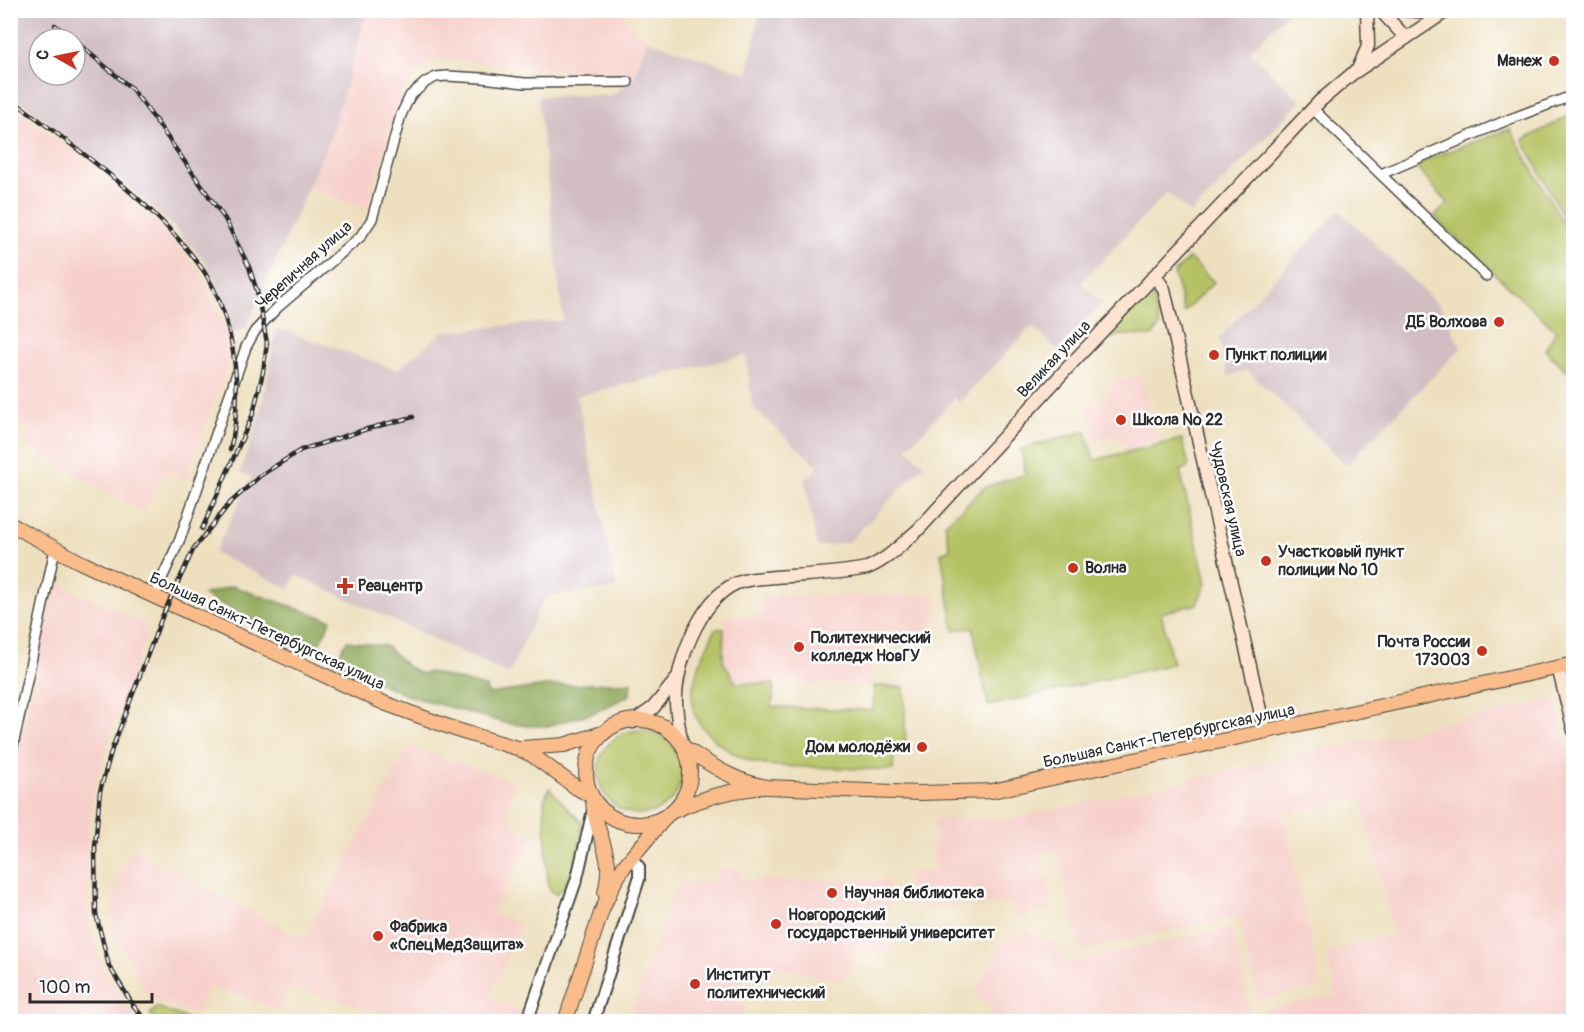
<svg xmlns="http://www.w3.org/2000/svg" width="1584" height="1032" viewBox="0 0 1584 1032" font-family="Pangolin,sans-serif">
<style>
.built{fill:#f7d0cb}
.industrial{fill:#d2bec2;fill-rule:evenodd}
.green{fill:#b5c264;stroke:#707648;stroke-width:1.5}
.forest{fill:#90a85a;stroke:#5e6a42;stroke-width:1.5}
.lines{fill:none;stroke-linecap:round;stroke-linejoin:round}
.minor-casing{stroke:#484641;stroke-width:12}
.tertiary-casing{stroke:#484641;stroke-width:14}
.secondary-casing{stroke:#484641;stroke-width:15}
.primary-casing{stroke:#484641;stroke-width:16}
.minor{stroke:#fff;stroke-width:9}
.tertiary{stroke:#fff;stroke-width:10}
.secondary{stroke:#fde4d0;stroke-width:12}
.primary{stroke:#f9bc8a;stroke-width:14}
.rail-casing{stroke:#2b2b2b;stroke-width:4.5}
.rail{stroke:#fff;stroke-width:2;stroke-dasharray:7;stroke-linecap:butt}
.poi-dot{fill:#c8321e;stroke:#fff;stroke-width:2}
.labels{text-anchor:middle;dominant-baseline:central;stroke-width:5;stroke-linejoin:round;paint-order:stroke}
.poi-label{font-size:16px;font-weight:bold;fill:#2b2b2b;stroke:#fff;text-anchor:start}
.street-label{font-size:16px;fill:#2b2b2b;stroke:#fff}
</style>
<rect width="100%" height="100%" fill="#fff"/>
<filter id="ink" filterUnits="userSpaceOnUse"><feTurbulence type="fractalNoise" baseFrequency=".0167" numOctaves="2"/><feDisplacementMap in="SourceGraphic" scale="12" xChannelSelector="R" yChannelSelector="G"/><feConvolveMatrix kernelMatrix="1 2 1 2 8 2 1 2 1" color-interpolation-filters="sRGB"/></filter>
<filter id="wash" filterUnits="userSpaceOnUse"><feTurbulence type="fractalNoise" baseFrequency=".008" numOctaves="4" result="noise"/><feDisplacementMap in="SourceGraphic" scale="24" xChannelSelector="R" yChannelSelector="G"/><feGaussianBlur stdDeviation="1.35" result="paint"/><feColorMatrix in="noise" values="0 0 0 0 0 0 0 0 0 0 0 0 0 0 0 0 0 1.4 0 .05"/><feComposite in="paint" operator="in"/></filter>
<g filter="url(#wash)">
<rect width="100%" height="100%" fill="#eee0bf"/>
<g class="built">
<path d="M 367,11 L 626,11 L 624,19 L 647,40 L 634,78 L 436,58 L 411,79 L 401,97 L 367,209 L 309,188 L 331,135 Z"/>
<path d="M 10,105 L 98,169 L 164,228 L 202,274 L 235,346 L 185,480 L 168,469 L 142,512 L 73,473 L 23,442 L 30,431 L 11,418 Z"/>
<path d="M 1140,375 L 1142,383 L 1144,383 L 1155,433 L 1154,434 L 1155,441 L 1127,448 L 1117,435 L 1094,440 L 1086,406 L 1102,403 L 1113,382 Z"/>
<path d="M 53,581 L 149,626 L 109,741 L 93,793 L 87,847 L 89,918 L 102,966 L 129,1008 L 142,1021 L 26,1021 L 25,1014 L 11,1012 L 11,793 Z"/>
<path d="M 937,595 L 935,633 L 872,631 L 871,684 L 737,681 L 725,662 L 726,615 L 762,616 L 762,596 Z"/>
<path d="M 1556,699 L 1574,774 L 1573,1021 L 986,1021 L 994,1005 L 974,994 L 1002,943 L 1026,931 L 1055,944 L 1067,962 L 1231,928 L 1250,1013 L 1336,995 L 1327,952 L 1393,934 L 1361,798 L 1283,814 L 1321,987 L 1258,1000 L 1239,916 L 1080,950 L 1058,851 L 1041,855 L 1051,910 L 1017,917 L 1012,903 L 960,906 L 909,905 L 909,872 L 934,871 L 934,819 L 1011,819 Z"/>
<path d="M 409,746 L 514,782 L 506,814 L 516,826 L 534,836 L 490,913 L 521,924 L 490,998 L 521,1011 L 517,1021 L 411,1021 L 288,986 L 281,1010 L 209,986 L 198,1014 L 149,1000 L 127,956 L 112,934 L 116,877 L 133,850 L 304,939 Z"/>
<path d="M 740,868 L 741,880 L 888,880 L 891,951 L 852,952 L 851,970 L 835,980 L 754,961 L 750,963 L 734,1003 L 746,1007 L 741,1021 L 628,1021 L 677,883 L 715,882 L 716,869 Z"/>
</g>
<g class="industrial">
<path d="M 10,11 L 367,11 L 331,135 L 246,328 L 233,333 L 222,296 L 204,261 L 173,226 L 112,174 L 11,94 ZM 39,39 L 75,39 L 75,75 L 39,75 Z"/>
<path d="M 760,11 L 1289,11 L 1249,52 L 1301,101 L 1191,214 L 1167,192 L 1081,283 L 1102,303 L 1058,350 L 1032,326 L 959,402 L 955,398 L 907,448 L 924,465 L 849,542 L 817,547 L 805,481 L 818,466 L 752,407 L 746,355 L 577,396 L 617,588 L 547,596 L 537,612 L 509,674 L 296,575 L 289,589 L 214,553 L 252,477 L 240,473 L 260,414 L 277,328 L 397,370 L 442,332 L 563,320 L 538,96 L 612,95 L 634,78 L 647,40 L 748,73 Z"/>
<path d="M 1339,210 L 1441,307 L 1461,348 L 1346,465 L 1247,370 L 1228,376 L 1219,338 Z"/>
</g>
<g class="green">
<path d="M 1573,114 L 1573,230 L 1566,222 L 1523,140 Z"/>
<path d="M 1510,129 L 1563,223 L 1573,234 L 1573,377 L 1545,350 L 1556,331 L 1434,217 L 1448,203 L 1413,164 Z"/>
<path d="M 1189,258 L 1214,282 L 1184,312 L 1174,273 Z"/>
<path d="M 1148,291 L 1153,296 L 1160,326 L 1152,336 L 1120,335 L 1096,343 Z"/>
<path d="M 1086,431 L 1094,460 L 1182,439 L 1189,466 L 1180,471 L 1206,583 L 1197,604 L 1161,613 L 1173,664 L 988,706 L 973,628 L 954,630 L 941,553 L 950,549 L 945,524 L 985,487 L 1026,474 L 1021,449 Z"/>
<path d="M 715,629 L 724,629 L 723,661 L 736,683 L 774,684 L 772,707 L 873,710 L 874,686 L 904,687 L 906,754 L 894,755 L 893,770 C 864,769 835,768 806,767 C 791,766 775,767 760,764 C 735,759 694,731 692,703 C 691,677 705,652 715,629 Z"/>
<circle cx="640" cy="772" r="42"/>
<path d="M 549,788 L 582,823 C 579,846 576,879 557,894 L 551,891 L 548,886 L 544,801 Z"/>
<path d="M 157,1007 L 193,1021 L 157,1021 L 150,1014 Z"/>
</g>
<g class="forest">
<path d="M 232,586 L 331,620 L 315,652 L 203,595 Z"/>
<path d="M 347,641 L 386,646 L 407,666 L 421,674 L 430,672 L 486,687 L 488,694 L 546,686 L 631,682 L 630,695 L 596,712 L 548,726 L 527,726 L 505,723 L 406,695 L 334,662 Z"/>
</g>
</g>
<g filter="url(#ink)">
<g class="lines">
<g class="minor-casing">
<g id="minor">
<path d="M 1313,109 L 1486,276"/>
<path d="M 1381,174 L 1505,121 L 1574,95"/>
<path d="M 154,596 L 180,539 L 246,347 L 255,331 L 277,308 L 360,237 L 372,219 L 401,115 L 410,96 L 426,82 L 436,77 L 447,76 L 482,78 L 525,83 L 628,82"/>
<path d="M 10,760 L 55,549"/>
</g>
</g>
<g class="tertiary-casing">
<g id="tertiary">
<path d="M 527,1022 L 577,878 L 593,810"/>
<path d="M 593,1022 L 639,879 L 639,867 L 631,857"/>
</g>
</g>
<g class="secondary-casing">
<g id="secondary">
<path d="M 1380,10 L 1406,38"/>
<path d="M 1403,10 L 1444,13"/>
<path d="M 1359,67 L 1368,46 L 1367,10"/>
<path d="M 1155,275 L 1164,289 L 1265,732"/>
<path d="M 1558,667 L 1574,731"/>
<path d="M 633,722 L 653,708 L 676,680"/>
<path d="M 682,744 C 679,727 675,711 676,694 C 678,657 704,591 743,581 C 754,578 765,578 775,577 C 806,575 837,574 867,568 C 887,560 902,544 918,530 L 1072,363 L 1320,101 L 1352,74 L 1448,10"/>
</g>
</g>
<g class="primary-casing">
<g id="primary">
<path d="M 10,524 L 80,562 L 384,703 L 460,731 L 517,748 L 532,755 L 577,788 L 591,796"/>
<circle cx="638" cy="772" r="52"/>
<path d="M 522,748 L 564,745 L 603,733"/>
<path d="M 685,748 C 711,765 735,782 767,787 L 919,793 L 992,791 L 1574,664"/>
<path d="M 593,801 C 594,824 605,842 608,864 C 609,873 607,883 605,893"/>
<path d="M 676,810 C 702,798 727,791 755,788"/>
<path d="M 565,1022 L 602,910 L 614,883 L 625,865 L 664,819"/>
</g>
</g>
<use href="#minor" class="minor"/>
<use href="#tertiary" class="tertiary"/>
<use href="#secondary" class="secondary"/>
<use href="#primary" class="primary"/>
<g class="rail-casing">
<g id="rail">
<path d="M 55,25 L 72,39"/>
<path d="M 75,41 L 131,88 L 156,121 L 225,219 L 249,267 L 257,291 L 267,343 L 263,372 L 253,414 L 202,529"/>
<path d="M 10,98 C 75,148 148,197 198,263 C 234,310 245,393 230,450"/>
<path d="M 147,1022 L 133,1005 L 109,966 L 96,914 L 95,847 L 100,791 L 112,749 L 162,617 L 194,548 L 230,503 L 261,475 L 301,450 L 367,429 L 413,417"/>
</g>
</g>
<use href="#rail" class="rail"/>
</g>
</g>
<g class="poi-dot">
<circle cx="1554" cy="61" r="6"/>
<circle cx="1499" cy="322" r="6"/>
<circle cx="1214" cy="355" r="6"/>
<circle cx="1121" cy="420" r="6"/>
<circle cx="1266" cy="561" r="6"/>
<circle cx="1073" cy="568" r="6"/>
<path d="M342 577h6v6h6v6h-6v6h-6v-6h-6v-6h6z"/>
<circle cx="799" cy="647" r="6"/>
<circle cx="1482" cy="651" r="6"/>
<circle cx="922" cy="747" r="6"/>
<circle cx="832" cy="893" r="6"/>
<circle cx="776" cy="924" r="6"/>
<circle cx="378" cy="936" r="6"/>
<circle cx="695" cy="984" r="6"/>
</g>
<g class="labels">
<g class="poi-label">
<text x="1542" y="61" text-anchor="end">Манеж</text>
<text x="1487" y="322" text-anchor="end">ДБ Волхова</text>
<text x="1226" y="355">Пункт полиции</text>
<text x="1133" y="420">Школа № 22</text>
<text x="1278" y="552">Участковый пункт<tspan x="1278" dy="18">полиции № 10</tspan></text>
<text x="1085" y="568">Волна</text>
<text x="358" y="586">Реацентр</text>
<text x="811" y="638">Политехнический<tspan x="811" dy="18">колледж НовГУ</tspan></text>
<text x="1470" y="642" text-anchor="end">Почта России<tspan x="1470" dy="18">173003</tspan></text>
<text x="910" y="747" text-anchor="end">Дом молодёжи</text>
<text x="844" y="893">Научная библиотека</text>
<text x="788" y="915">Новгородский<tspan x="788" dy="18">государственный университет</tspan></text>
<text x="390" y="927">Фабрика<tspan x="390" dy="18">«СпецМедЗащита»</tspan></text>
<text x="707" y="975">Институт<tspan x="707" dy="18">политехнический</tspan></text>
</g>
<g class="street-label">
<text transform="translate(304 265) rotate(-42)">Черепичная улица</text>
<text transform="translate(1054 359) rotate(-47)">Великая улица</text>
<text transform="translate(1228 499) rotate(77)">Чудовская улица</text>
<text transform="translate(267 631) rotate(25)">Большая Санкт-Петербургская улица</text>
<text transform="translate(1169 736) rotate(-12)">Большая Санкт-Петербургская улица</text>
</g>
</g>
<rect width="1584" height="1032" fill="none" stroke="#fff" stroke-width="36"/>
<g transform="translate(57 57) rotate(279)"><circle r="28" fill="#ffffff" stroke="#aaaaaa" stroke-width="1.5"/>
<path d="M0-4.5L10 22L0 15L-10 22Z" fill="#c8321e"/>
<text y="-9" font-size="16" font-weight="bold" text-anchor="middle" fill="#2b2b2b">С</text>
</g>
<path d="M30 993v9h122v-9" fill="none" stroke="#2b2b2b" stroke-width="3"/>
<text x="39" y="993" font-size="18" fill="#2b2b2b" stroke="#ffffff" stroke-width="4.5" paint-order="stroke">100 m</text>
</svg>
